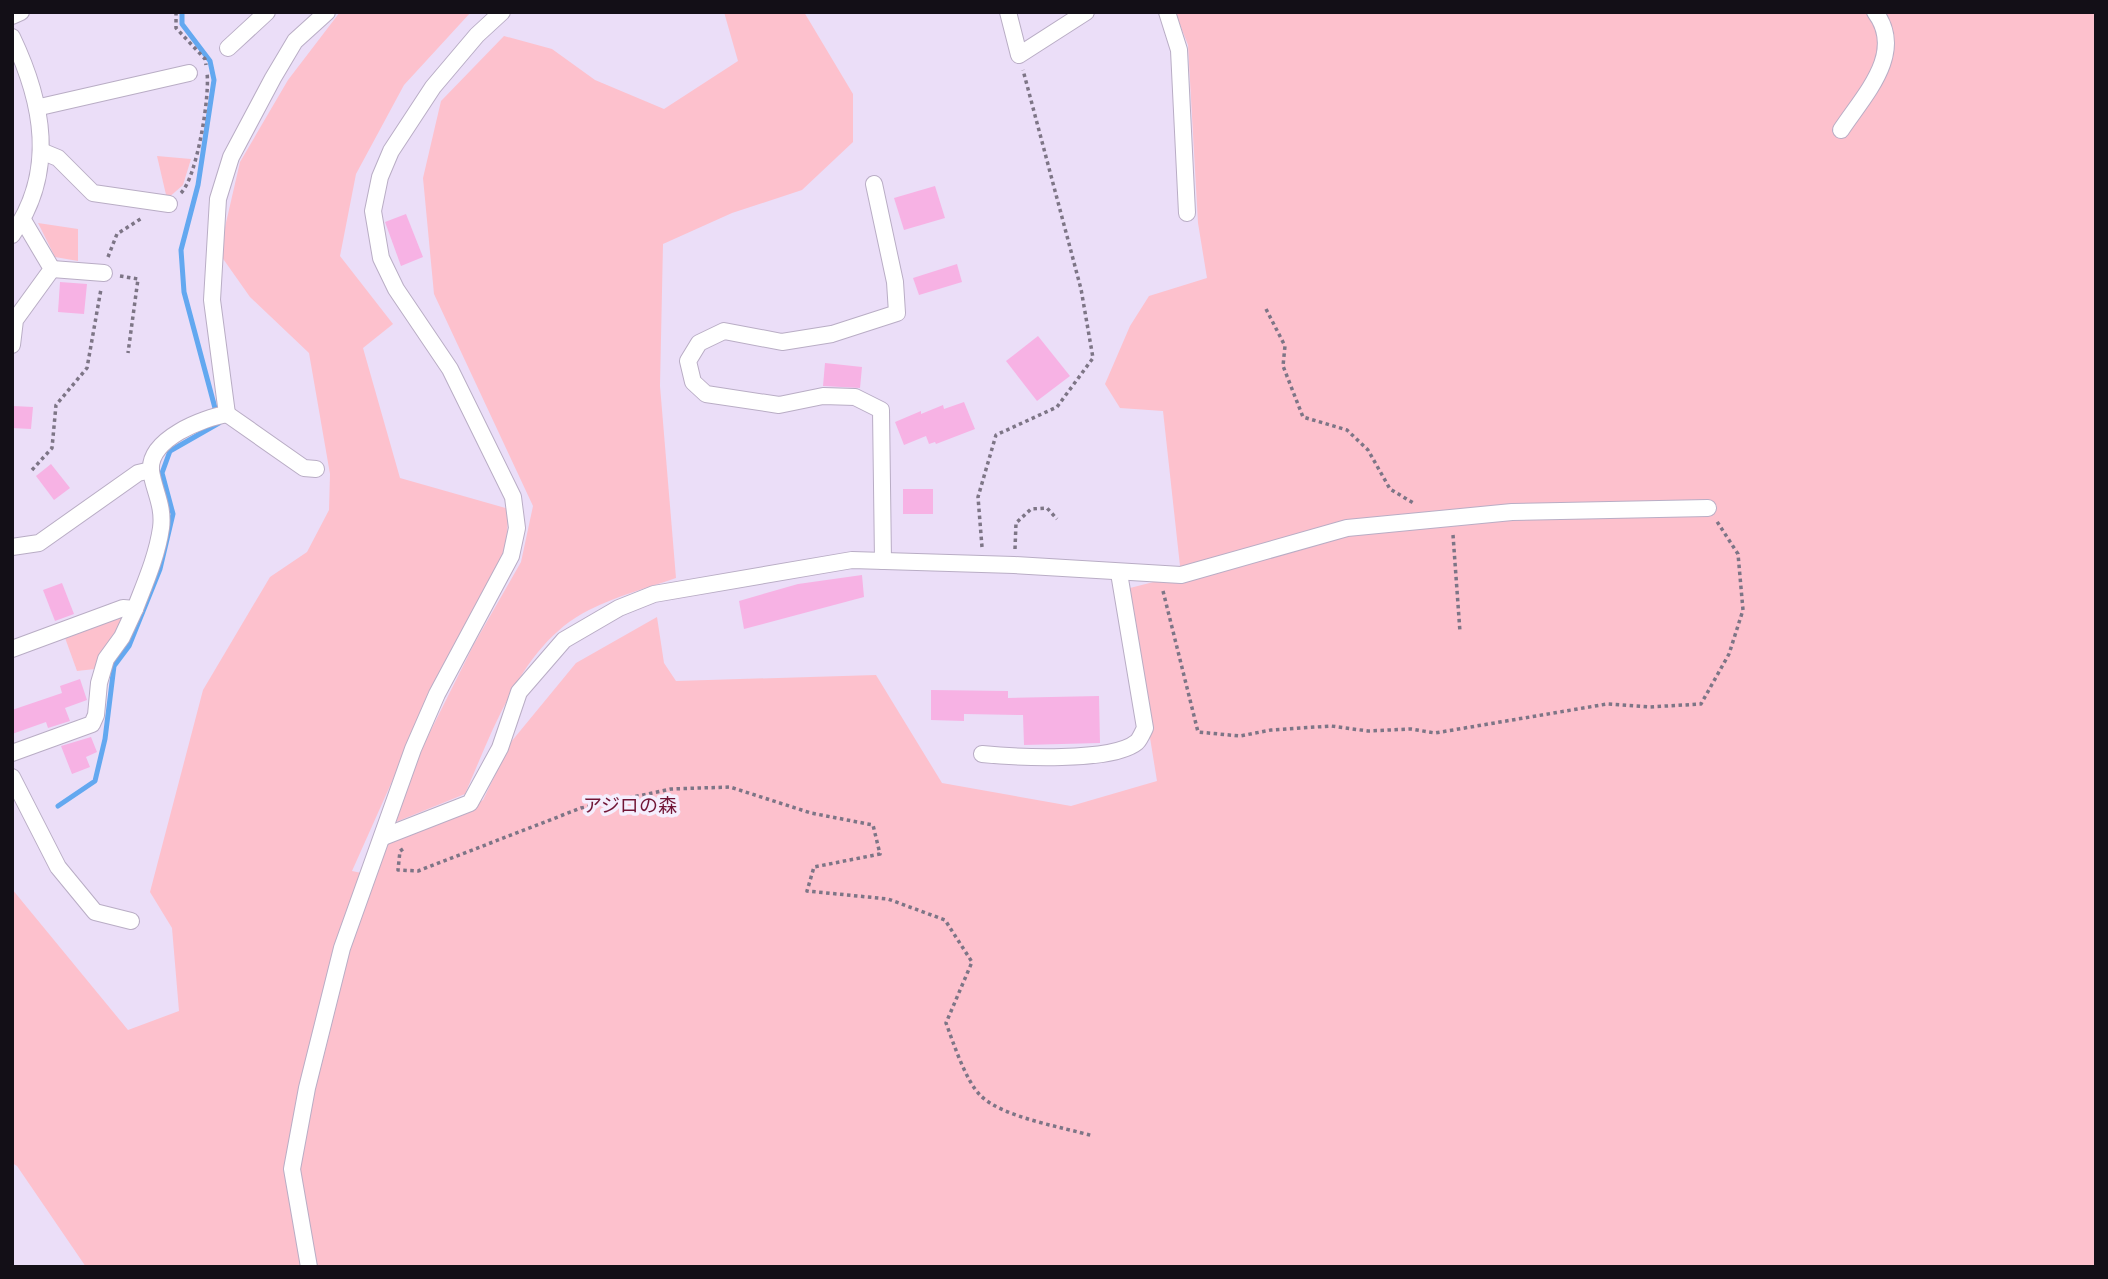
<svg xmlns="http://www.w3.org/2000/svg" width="2108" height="1279" viewBox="0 0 2108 1279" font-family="Inter,'Noto Sans JP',sans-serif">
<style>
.green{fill:#fdc1cd}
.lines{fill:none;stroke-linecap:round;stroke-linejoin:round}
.stream{stroke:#63a8f0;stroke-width:5}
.building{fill:#f7b2e4}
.minor-casing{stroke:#b9adc5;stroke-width:18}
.path{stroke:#7d7586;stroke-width:3.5;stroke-dasharray:3.5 3.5;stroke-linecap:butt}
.minor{stroke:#fff;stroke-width:16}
.labels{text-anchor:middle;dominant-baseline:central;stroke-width:7;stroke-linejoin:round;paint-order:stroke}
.park-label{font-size:19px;fill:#711636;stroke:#f5eefd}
</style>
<rect width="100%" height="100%" fill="#ebdef8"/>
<g class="green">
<path d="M 340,12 L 471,12 L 404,85 L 356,174 L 340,256 L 393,324 L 363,348 L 400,478 L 509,509 L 505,554 L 436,683 L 352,871 L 376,876 L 388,843 L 442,823 L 483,800 L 511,742 L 576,663 L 657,617 L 664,663 L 676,681 L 876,675 L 942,783 L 1071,806 L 1157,781 L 1126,589 L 1181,575 L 1163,411 L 1120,408 L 1105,384 L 1130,326 L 1149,296 L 1207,278 L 1198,223 L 1188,45 L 1175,12 L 2096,12 L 2096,1267 L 86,1267 L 17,1166 L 12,1163 L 12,889 L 128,1030 L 179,1011 L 172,928 L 150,892 L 203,690 L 270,577 L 307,552 L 329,510 L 330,474 L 309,353 L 250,297 L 219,253 L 240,162 L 288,80 Z"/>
<path d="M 724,12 L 804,12 L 853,94 L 853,142 L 802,190 L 732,213 L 663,244 L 660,386 L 676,578 C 647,588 617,596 589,610 C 522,643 493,730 465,794 L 391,824 L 426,740 L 474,644 L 521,562 L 533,506 L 434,294 L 423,178 L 441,101 L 504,36 L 552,49 L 595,80 L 664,109 L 738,61 Z"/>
<path d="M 157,156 L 191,159 L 183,185 L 167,199 Z"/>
<path d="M 38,223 L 78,229 L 78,261 L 55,257 Z"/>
<path d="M 126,616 L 95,669 L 77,671 L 64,635 L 110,617 Z"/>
</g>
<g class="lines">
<path class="stream" d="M 58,806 L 95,781 L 105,739 L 114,666 L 129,646 L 160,569 L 173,514 L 162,473 L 170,451 L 219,423 L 184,292 L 181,250 L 198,185 L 214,80 L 210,61 L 182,24 L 182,12"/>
</g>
<g class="building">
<path d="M 935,186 L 945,218 L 904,230 L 894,198 Z"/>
<path d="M 406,214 L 423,257 L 401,266 L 385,222 Z"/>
<path d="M 957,264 L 962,282 L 919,295 L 913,278 Z"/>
<path d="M 60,282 L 87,284 L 84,314 L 58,312 Z"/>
<path d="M 1038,336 L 1070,376 L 1037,401 L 1006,361 Z"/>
<path d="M 825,363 L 862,367 L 860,388 L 823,386 Z"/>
<path d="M 964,402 L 975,429 L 936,444 L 935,442 L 929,444 L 926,436 L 904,445 L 895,422 L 921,411 L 921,414 L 943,405 L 944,409 Z"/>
<path d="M 13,406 L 33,407 L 31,429 L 12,428 Z"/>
<path d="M 51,464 L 70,488 L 54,500 L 36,476 Z"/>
<rect x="903" y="489" width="30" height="25"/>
<path d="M 862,575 L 864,597 L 744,629 L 739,601 L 798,584 Z"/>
<path d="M 62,583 L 74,614 L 55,621 L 43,590 Z"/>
<path d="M 80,679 L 87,700 L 65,708 L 70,721 L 48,728 L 46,722 L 12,734 L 12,710 L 62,693 L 60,686 Z"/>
<path d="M 931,690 L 1008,691 L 1008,698 L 1099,696 L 1100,743 L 1024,745 L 1023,715 L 964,714 L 964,721 L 931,720 Z"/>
<path d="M 91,737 L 97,752 L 86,757 L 90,767 L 72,774 L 61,746 Z"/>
</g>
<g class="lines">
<g class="minor-casing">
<g id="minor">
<path d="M 1008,12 L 1019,55 L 1086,12"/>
<path d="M 1167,12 L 1179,50 L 1187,213"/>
<path d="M 12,16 L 21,12"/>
<path d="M 12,37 C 43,102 57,172 12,235"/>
<path d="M 228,48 L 267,12"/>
<path d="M 40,107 L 189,73"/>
<path d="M 1841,130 C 1864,95 1906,53 1875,12"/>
<path d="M 41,151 L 58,158 L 93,193 L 169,204"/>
<path d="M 874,184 L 895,282 L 897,313 L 832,334 L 782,342 L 724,331 L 699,343 L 688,361 L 693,382 L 706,394 L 779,405 L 823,396 L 855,397 L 881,410 L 883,561"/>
<path d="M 52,269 L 104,273"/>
<path d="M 12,345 L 15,320 L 52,269 L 23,220"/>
<path d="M 227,414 L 304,468 L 316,469"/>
<path d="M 12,547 L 39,543 L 138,473 L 151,470"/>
<path d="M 135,609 C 145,583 157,556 161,528 C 164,506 154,491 151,471 C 148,439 203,418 227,414 L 212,300 L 218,199 L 231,157 L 273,78 L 295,41 L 327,12"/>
<path d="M 12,649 L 123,608 L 135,609 L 122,637 L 106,659 L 99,683 L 96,715 L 92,724 L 12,753"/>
<path d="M 982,754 C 1013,757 1112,763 1137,742 C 1140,739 1143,732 1145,728 L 1119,573"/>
<path d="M 12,777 L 58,867 L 95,912 L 131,921"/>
<path d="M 383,837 L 470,803 L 500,748 L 519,692 L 564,640 L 619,608 L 654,594 L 852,560 L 1014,565 L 1181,575 L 1347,528 L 1512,512 L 1708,508"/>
<path d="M 309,1267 L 292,1169 L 307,1088 L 342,948 L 413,749 L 437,694 L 511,556 L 517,528 L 513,497 L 450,369 L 396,289 L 381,258 L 373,211 L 380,177 L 391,151 L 433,87 L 477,35 L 502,12"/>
</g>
</g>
<g class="path">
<path d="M 176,12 L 176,28 L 205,59 L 206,65"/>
<path d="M 181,193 C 197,177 210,96 207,73"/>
<path d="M 108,257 L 117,234 L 142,218"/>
<path d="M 120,276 L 138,279 L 128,353"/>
<path d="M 1266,309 L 1285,346 L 1283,366 L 1303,417 L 1347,430 L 1368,450 L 1390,489 L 1415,504"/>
<path d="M 32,470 L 52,448 L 56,405 L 87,368 L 101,289"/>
<path d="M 1453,535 L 1460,632"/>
<path d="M 982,547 L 978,497 L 996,435 L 1057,407 L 1093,358 L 1081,289 L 1023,70"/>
<path d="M 1015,549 L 1016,523 L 1031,509 L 1047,508 L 1057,519"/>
<path d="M 1163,591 L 1198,732 L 1240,736 L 1271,730 L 1331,726 L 1368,731 L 1411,729 L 1435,733 L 1607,704 L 1649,707 L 1701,704 L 1729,654 L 1743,610 L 1738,554 L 1716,520"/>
<path d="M 403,849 L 400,851 L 398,870 L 418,871 L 581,808 L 671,789 L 730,787 L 811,813 L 873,825 L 880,854 L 814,867 L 807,891 L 888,899 L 945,920 L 972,962 L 946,1023 C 953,1042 966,1082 981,1096 C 1004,1118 1063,1127 1093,1136"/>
</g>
<use href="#minor" class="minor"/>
</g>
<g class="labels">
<g class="park-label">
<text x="630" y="805">アジロの森</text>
</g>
</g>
<rect width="2108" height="1279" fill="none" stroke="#130f17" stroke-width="28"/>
</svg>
